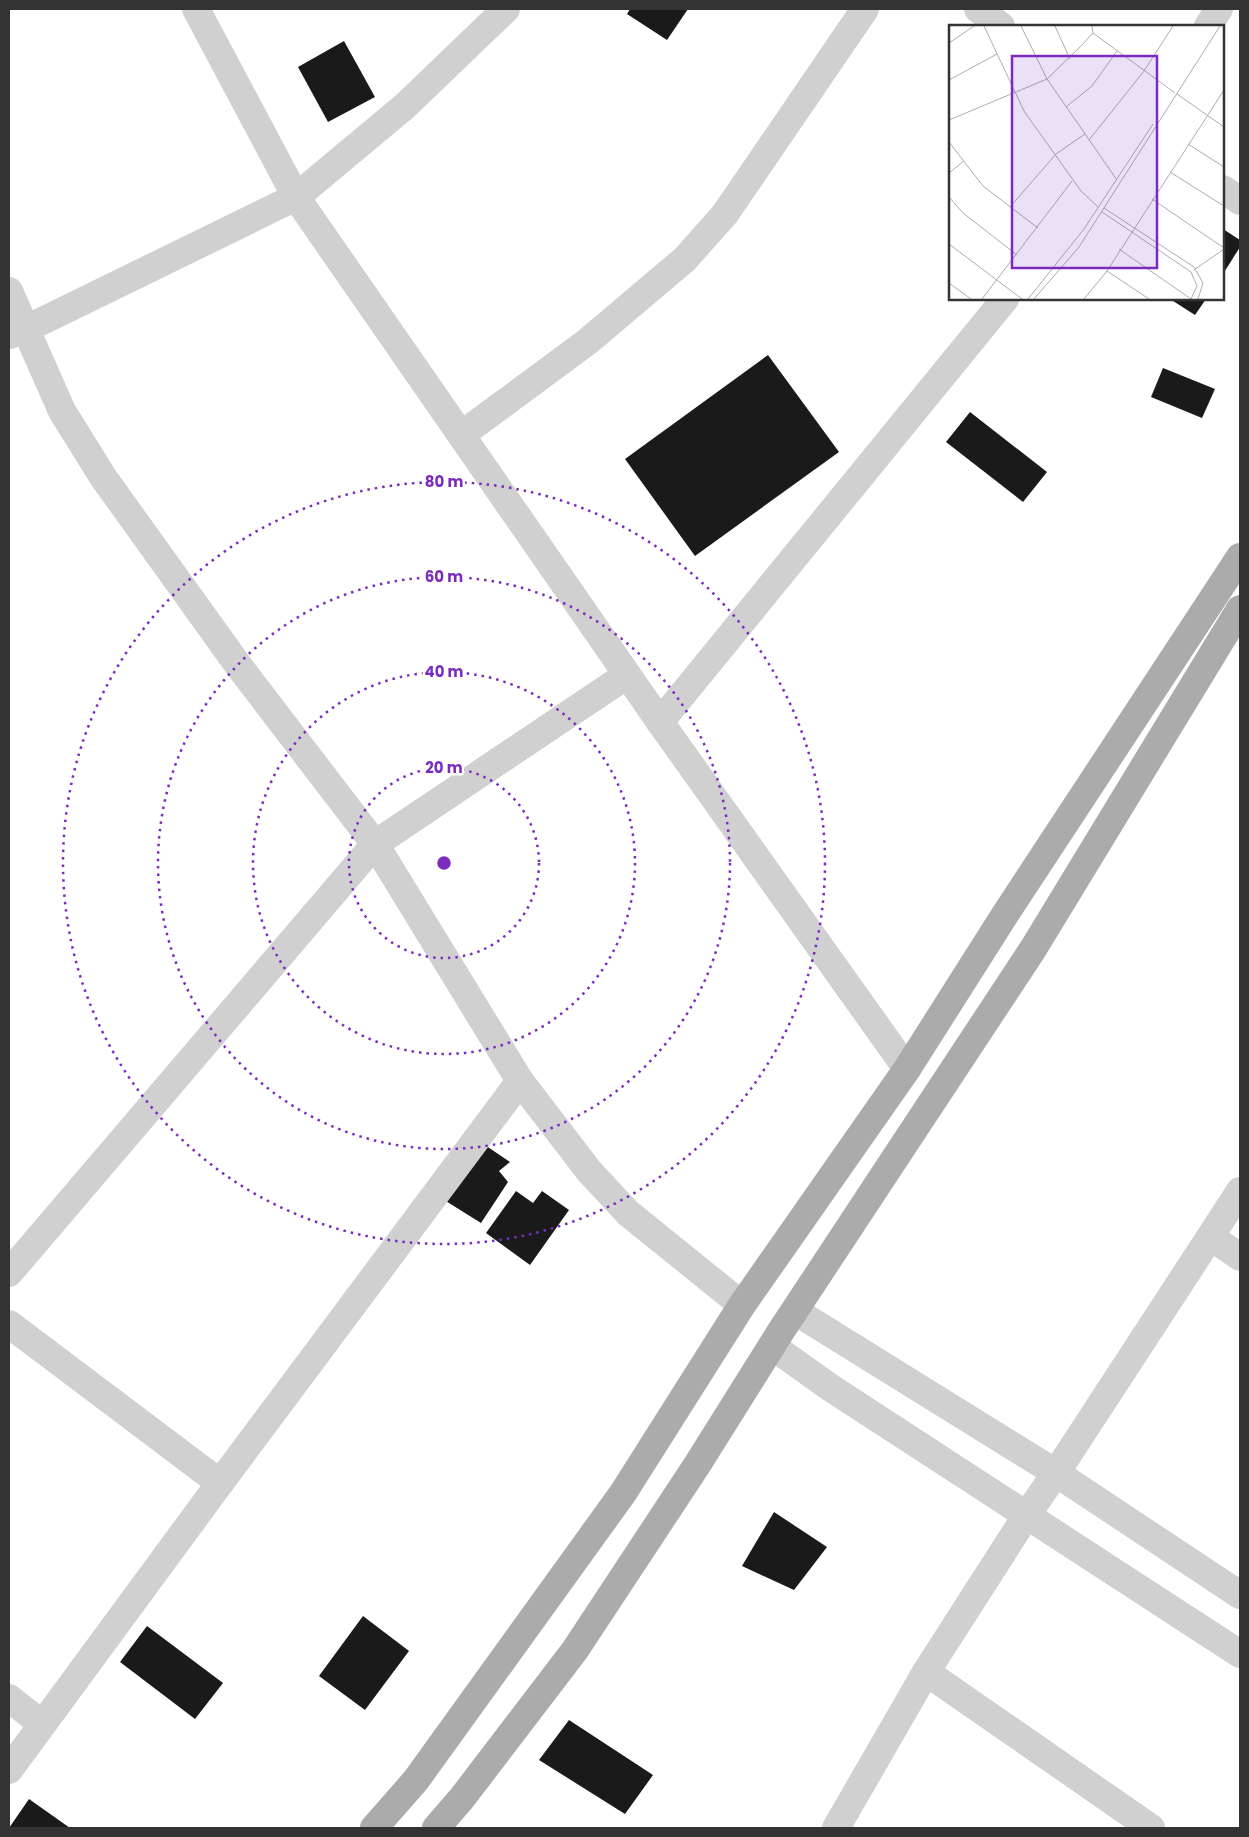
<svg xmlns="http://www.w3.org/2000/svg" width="1249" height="1837" viewBox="0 0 1249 1837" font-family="Poppins,sans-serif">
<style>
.building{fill:#1a1a1a}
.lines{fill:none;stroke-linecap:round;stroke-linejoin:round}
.minor{stroke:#d0d0d0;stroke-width:28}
.tertiary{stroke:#d0d0d0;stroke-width:28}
.primary{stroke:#ababab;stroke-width:28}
.ring{fill:none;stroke:#7b2cbf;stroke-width:2.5;stroke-dasharray:2.5 5}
.inset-road{fill:none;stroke:#adadad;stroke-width:1}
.view{fill:#7b2cbf;fill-opacity:0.15;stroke:#7b2cbf;stroke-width:2.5}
.inset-edge{fill:none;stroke:#333;stroke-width:2.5}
.centre{fill:#7b2cbf;stroke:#fff;stroke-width:2.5}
.ring-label{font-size:15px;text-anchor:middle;font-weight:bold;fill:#7b2cbf;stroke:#fff;stroke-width:5;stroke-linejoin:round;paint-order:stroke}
</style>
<rect width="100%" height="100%" fill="#fff"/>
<g class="building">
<path d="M 630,9 L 688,9 L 667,40 L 627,14 Z"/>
<path d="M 344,41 L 375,97 L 328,122 L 298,67 Z"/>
<path d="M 1223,229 L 1240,240 L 1240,247 L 1223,274 Z"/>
<path d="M 1170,299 L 1206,299 L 1195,315 Z"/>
<path d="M 768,355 L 839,452 L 695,556 L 625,459 Z"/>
<path d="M 1163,368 L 1215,389 L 1202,418 L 1151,397 Z"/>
<path d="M 970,412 L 1047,472 L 1023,502 L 946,442 Z"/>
<path d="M 479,1141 L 510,1162 L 499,1171 L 508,1182 L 481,1223 L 441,1198 Z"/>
<path d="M 516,1191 L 533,1203 L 542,1191 L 569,1210 L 530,1265 L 486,1233 Z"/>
<path d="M 774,1512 L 827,1547 L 794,1590 L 742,1566 Z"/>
<path d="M 363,1616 L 409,1651 L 365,1710 L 319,1676 Z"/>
<path d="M 147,1626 L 223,1683 L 195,1719 L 120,1662 Z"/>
<path d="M 569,1720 L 653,1775 L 625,1814 L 539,1760 Z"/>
<path d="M 29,1799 L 70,1828 L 9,1828 Z"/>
</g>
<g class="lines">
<g class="minor">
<path d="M 196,9 L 296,197 L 660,722 L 907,1069"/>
<path d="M 978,9 L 1001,26"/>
<path d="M 1208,26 L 1219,9"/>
<path d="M 1223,189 L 1240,201"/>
<path d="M 9,291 L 62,411 L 103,477 L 238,665 L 375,844 L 520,1081 L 589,1171 L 628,1213 L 742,1305"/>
<path d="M 10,335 L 26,329 L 296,197 L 405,106 L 506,9"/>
<path d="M 461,435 L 587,342 L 685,259 L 725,214 L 865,9"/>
<path d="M 660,722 L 1005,299"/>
<path d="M 1211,1237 L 1240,1257"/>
<path d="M 9,1273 L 375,844 L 627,675"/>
<path d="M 9,1324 L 220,1483"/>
<path d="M 926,1672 L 1151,1828"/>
<path d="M 9,1698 L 42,1724"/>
<path d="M 9,1770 L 220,1483 L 520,1081"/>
<path d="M 836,1828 L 926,1672 L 1026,1516 L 1056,1473 L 1240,1191"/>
</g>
<g class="tertiary">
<path d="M 795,1311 L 1056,1473 L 1240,1595"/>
<path d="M 772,1346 L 831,1388 L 1240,1654"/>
</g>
<g class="primary">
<path d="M 374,1828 L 416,1780 L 623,1493 L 742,1305 L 907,1069 L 1006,913 L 1240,557"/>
<path d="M 436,1828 L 462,1798 L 575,1650 L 697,1465 L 781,1331 L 1033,949 L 1240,609"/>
</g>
</g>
<g class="ring">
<circle cx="444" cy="863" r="95"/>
<circle cx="444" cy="863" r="191"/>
<circle cx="444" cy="863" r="286"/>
<circle cx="444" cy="863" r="381"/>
</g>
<g transform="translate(949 25)">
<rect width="275" height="275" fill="#fff"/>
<path class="inset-road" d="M 35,1 L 75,86 L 132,166 L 149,182M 72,1 L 98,54 L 168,155M 106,1 L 121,34M 144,8 L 226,68M 0,18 L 25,1M 0,55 L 48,29M 228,69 L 275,102M 117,82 L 143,61 L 168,26M 0,95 L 98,54 L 132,21 L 144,8 L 143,1M 140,115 L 195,46 L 224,1M 0,117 L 34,161 L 89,203M 239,119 L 275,142M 221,147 L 275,181M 0,148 L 15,136M 0,172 L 14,188 L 68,230M 203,174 L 275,223M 61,182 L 107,129 L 136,109M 155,183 L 245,242 L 254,258 L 249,274M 153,187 L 242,247 L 248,261 L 242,274M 0,219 L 73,274M 170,224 L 242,274M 245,245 L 275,224M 158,246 L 200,274M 0,258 L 22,274M 33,274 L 123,156M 79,274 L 135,204 L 204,99M 85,274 L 130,222 L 271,1M 135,274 L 158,246 L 275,65"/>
<path class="view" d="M 63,31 L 208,31 L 208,243 L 63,243 Z"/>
<rect width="275" height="275" class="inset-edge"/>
</g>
<circle cx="444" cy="863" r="8" class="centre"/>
<g class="ring-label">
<text x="444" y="487">80 m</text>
<text x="444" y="582">60 m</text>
<text x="444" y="677">40 m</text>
<text x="444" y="773">20 m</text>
</g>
<rect width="1249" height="1837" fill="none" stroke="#333333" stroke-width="20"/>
</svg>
